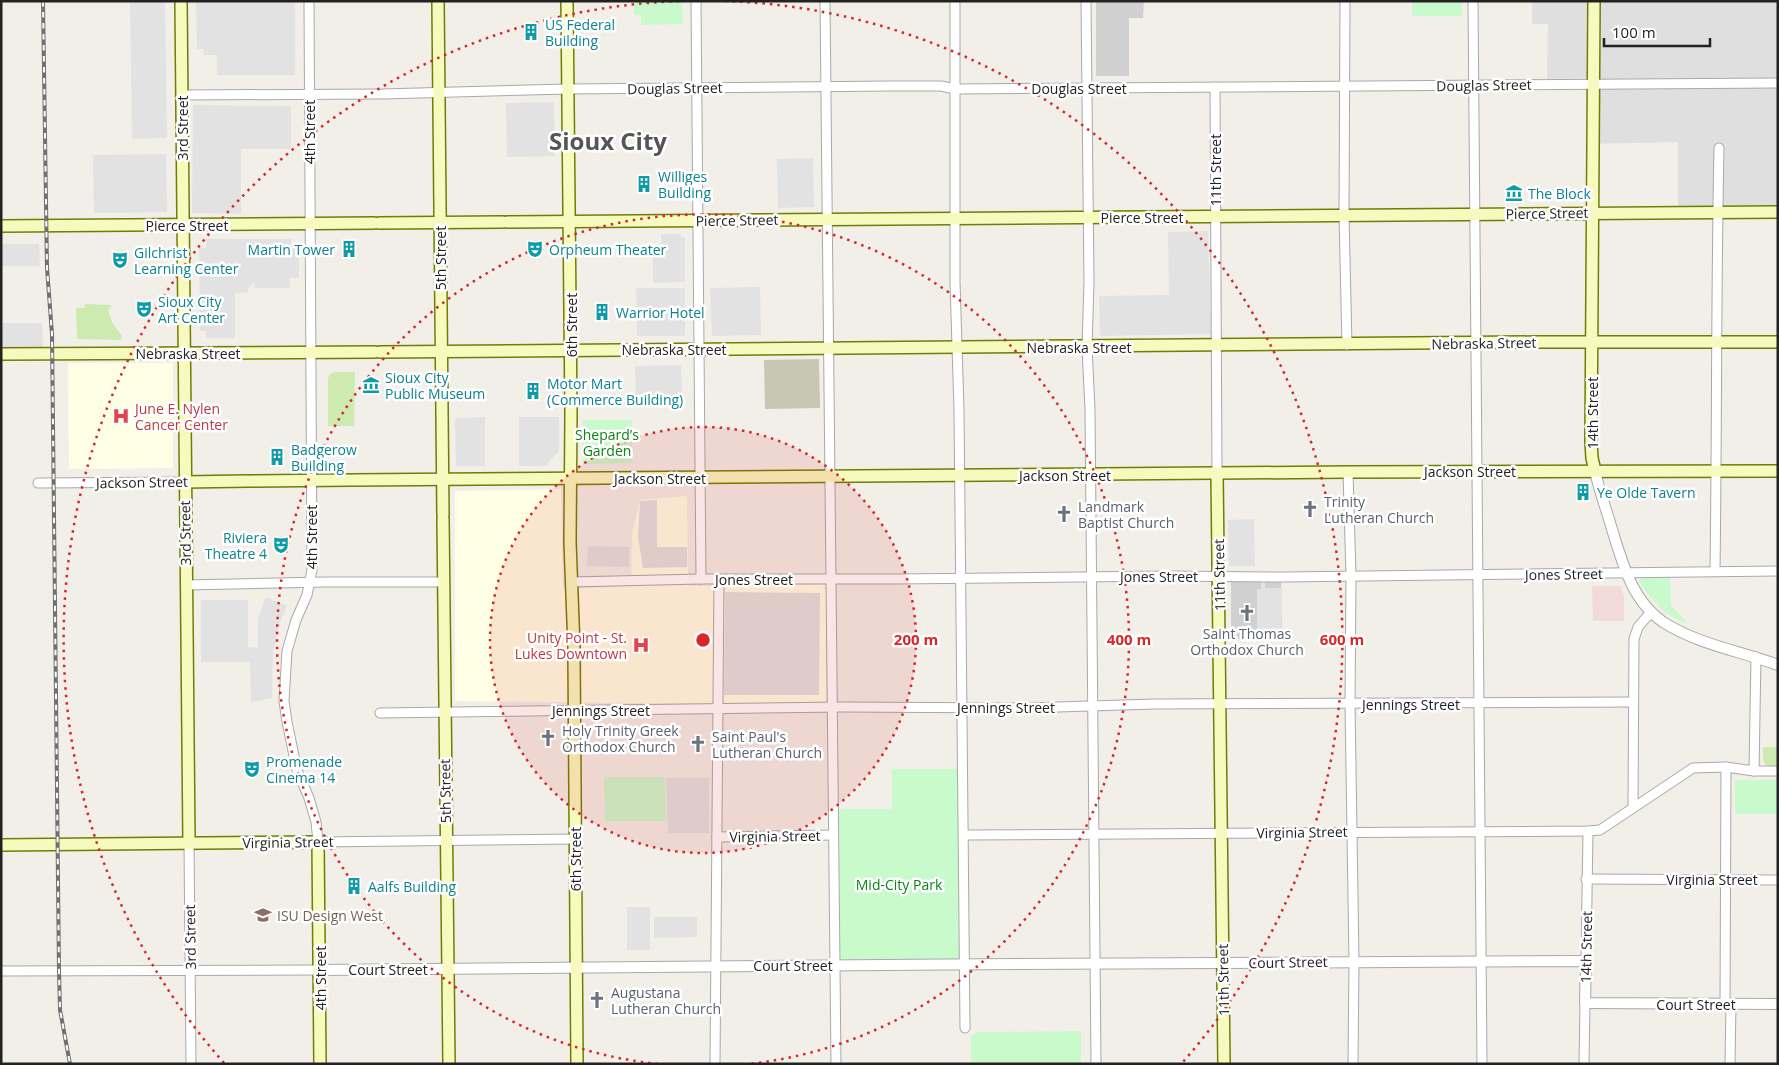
<svg xmlns="http://www.w3.org/2000/svg" width="1779" height="1065" viewBox="0 0 1779 1065" font-family="'Open Sans',sans-serif">
<style>
.residential{fill:#e0dfdf}
.commercial{fill:#f2dad9}
.education{fill:#ffffe5}
.religious{fill:#d0d0d0}
.construction{fill:#c7c7b4}
.grass{fill:#cdebb0}
.park{fill:#c8facc}
.parking{fill:#e2e2e2}
.lines{fill:none;stroke-linecap:round;stroke-linejoin:round}
.minor-casing{stroke:#a9a9a9;stroke-width:11}
.tertiary-casing{stroke:#a9a9a9;stroke-width:12}
.secondary-casing{stroke:#707d05;stroke-width:14}
.minor{stroke:#fff;stroke-width:9}
.tertiary{stroke:#fff;stroke-width:10}
.secondary{stroke:#f7fabf;stroke-width:11}
.rail-casing{stroke:#707070;stroke-width:4}
.rail{stroke:#fff;stroke-width:2;stroke-dasharray:5.5;stroke-linecap:butt}
.ring{fill:none;stroke:#d62828;stroke-width:2.5;stroke-dasharray:2.5 5}
.labels{text-anchor:middle;dominant-baseline:central;stroke-width:5;stroke-linejoin:round;paint-order:stroke}
.culture-label{font-size:14px;fill:#0d838f;stroke:#fff;text-anchor:start}
.street-label{font-size:14px;fill:#222;stroke:#fff}
.health-label{font-size:14px;fill:#be3a42;stroke:#fff;text-anchor:start}
.park-label{font-size:14px;fill:#0c8416;stroke:#fff}
.worship-label{font-size:14px;fill:#5b616d;stroke:#fff;text-anchor:start}
.education-label{font-size:14px;fill:#785e54;stroke:#fff;text-anchor:start}
.town-label{font-size:24px;font-weight:bold;fill:#555;stroke:#fff}
.centre{fill:#d62828;stroke:#fff;stroke-width:2.5}
.ring-label{font-size:15px;text-anchor:middle;font-weight:bold;fill:#d62828;stroke:#fff;stroke-width:5;stroke-linejoin:round;paint-order:stroke}
</style>
<rect width="100%" height="100%" fill="#f2efe9"/>
<path class="residential" d="M 1532,1 L 1778,1 L 1778,206 L 1678,206 L 1678,142 L 1588,144 L 1590,78 L 1547,79 L 1548,24 L 1532,24 Z"/>
<path class="commercial" d="M 1592,586 L 1620,586 L 1624,596 L 1624,621 L 1593,621 Z"/>
<g class="education">
<path d="M 68,363 L 173,363 L 173,468 L 69,469 Z"/>
<path d="M 561,489 L 563,589 L 631,586 L 632,534 L 640,500 L 687,496 L 688,586 L 826,584 L 826,702 L 711,704 L 455,701 L 455,491 Z"/>
</g>
<g class="religious">
<path d="M 1096,1 L 1144,1 L 1143,18 L 1129,18 L 1129,76 L 1096,76 Z"/>
<path d="M 1231,582 L 1281,582 L 1282,639 L 1231,639 Z"/>
</g>
<path class="construction" d="M 819,359 L 820,408 L 765,409 L 764,360 Z"/>
<g class="grass">
<path d="M 85,304 L 111,305 L 111,308 L 108,309 L 112,322 L 122,336 L 121,340 L 77,339 L 76,308 L 84,308 Z"/>
<path d="M 334,372 L 355,372 L 354,426 L 328,426 L 328,379 L 329,375 Z"/>
<path d="M 1763,747 L 1778,747 L 1778,767 C 1761,767 1763,761 1763,747 Z"/>
</g>
<g class="park">
<path d="M 634,1 L 682,1 L 683,24 L 641,25 L 641,15 L 634,15 Z"/>
<rect x="1412" y="1" width="50" height="15"/>
<path d="M 583,420 L 632,420 L 632,463 L 583,464 Z"/>
<path d="M 1642,578 L 1670,578 L 1671,605 L 1687,623 C 1666,617 1650,599 1639,581 Z"/>
<path d="M 892,769 L 958,769 L 959,959 L 840,959 L 839,809 L 892,809 Z"/>
<path d="M 604,777 L 665,777 L 666,821 L 605,821 Z"/>
<rect x="1735" y="780" width="43" height="34"/>
<path d="M 1081,1031 L 1081,1064 L 971,1064 L 971,1036 L 978,1032 Z"/>
</g>
<g class="parking">
<path d="M 130,1 L 165,1 L 167,138 L 132,139 Z"/>
<path d="M 196,1 L 295,1 L 295,75 L 217,75 L 217,55 L 204,55 L 203,49 L 197,49 Z"/>
<path d="M 554,102 L 555,156 L 507,157 L 506,103 Z"/>
<path d="M 193,105 L 291,106 L 291,149 L 241,149 L 241,214 L 192,213 Z"/>
<path d="M 166,154 L 167,212 L 94,213 L 93,155 Z"/>
<path d="M 813,158 L 814,207 L 778,208 L 777,159 Z"/>
<path d="M 1208,231 L 1211,334 L 1100,336 L 1099,296 L 1169,295 L 1168,232 Z"/>
<path d="M 661,234 L 681,234 L 681,237 L 685,237 L 685,282 L 653,283 L 653,249 L 661,249 Z"/>
<path d="M 206,239 L 291,239 L 291,246 L 299,246 L 299,278 L 290,278 L 290,288 L 255,288 L 254,282 L 248,289 L 248,292 L 235,293 L 235,338 L 206,338 L 206,331 L 200,331 L 199,248 L 206,248 Z"/>
<path d="M 1,244 L 39,244 L 40,266 L 1,266 Z"/>
<path d="M 760,287 L 761,335 L 712,336 L 710,288 Z"/>
<path d="M 636,288 L 685,288 L 685,336 L 637,336 Z"/>
<path d="M 1,323 L 42,323 L 43,348 L 1,349 Z"/>
<path d="M 681,365 L 682,400 L 670,400 L 670,406 L 636,407 L 635,366 Z"/>
<path d="M 485,417 L 485,466 L 456,466 L 455,418 Z"/>
<path d="M 519,417 L 559,417 L 559,452 L 548,462 L 548,466 L 519,466 Z"/>
<path d="M 657,500 L 657,547 L 687,547 L 687,567 L 643,568 L 638,536 L 640,501 Z"/>
<path d="M 1254,519 L 1255,566 L 1229,566 L 1228,520 Z"/>
<path d="M 588,546 L 629,547 L 629,567 L 587,566 Z"/>
<path d="M 1261,582 L 1265,582 L 1265,588 L 1282,588 L 1281,636 L 1257,636 L 1257,589 L 1261,589 Z"/>
<path d="M 725,592 L 820,593 L 819,695 L 724,695 Z"/>
<path d="M 266,597 L 287,606 L 279,625 L 273,653 L 272,698 L 251,702 L 250,662 L 201,662 L 201,600 L 248,600 L 248,647 L 258,648 L 258,618 Z"/>
<path d="M 666,778 L 709,778 L 709,833 L 668,833 Z"/>
<rect x="627" y="907" width="23" height="43"/>
<path d="M 654,917 L 697,917 L 697,937 L 654,938 Z"/>
</g>
<g class="lines">
<g class="minor-casing">
<g id="minor">
<path d="M 309,1 L 312,570 L 307,595 L 296,620 L 287,651 L 284,701 L 287,722 L 297,770 L 309,798 L 316,822 L 318,842 L 575,839"/>
<path d="M 696,1 L 701,579"/>
<path d="M 825,1 L 836,1064"/>
<path d="M 955,1 L 955,282 L 959,410 L 965,1028"/>
<path d="M 1086,1 L 1089,282 L 1087,347 L 1090,410 L 1096,1064"/>
<path d="M 1345,1 L 1344,215 L 1347,345"/>
<path d="M 1473,1 L 1482,1064"/>
<path d="M 1215,87 L 1217,474"/>
<path d="M 382,94 L 568,89 L 891,86 L 941,86 L 955,89 L 1778,83"/>
<path d="M 182,95 L 378,94"/>
<path d="M 1348,472 L 1351,576 L 1350,704 L 1354,961 L 1353,1064"/>
<path d="M 38,483 L 184,482"/>
<path d="M 1715,571 C 1717,430 1716,289 1719,148"/>
<path d="M 571,582 L 701,579 L 895,579 L 1166,576 L 1284,577 L 1778,571"/>
<path d="M 186,585 L 326,582 L 443,582"/>
<path d="M 380,713 L 842,707 L 1025,708 L 1155,704 L 1633,702"/>
<path d="M 1754,771 L 1756,657"/>
<path d="M 1633,807 L 1634,639 L 1638,627 L 1651,612"/>
<path d="M 964,835 L 1588,831 L 1600,830 L 1693,768 L 1726,767 L 1754,771 L 1778,771"/>
<path d="M 717,837 L 833,835"/>
<path d="M 189,843 L 191,1064"/>
<path d="M 1586,879 L 1778,880"/>
<path d="M 1586,961 L 1588,831"/>
<path d="M 1,971 L 319,970"/>
<path d="M 1725,1004 L 1726,767"/>
<path d="M 715,1064 L 719,579"/>
<path d="M 1584,1064 L 1585,1003"/>
<path d="M 1730,1064 L 1731,1004"/>
</g>
</g>
<g class="tertiary-casing">
<g id="tertiary">
<path d="M 1595,471 C 1599,490 1606,508 1611,526 C 1622,561 1631,600 1663,622 C 1697,644 1740,651 1778,665"/>
<path d="M 319,970 C 741,965 1164,963 1586,961 L 1585,1003 L 1778,1004"/>
</g>
</g>
<g class="secondary-casing">
<g id="secondary">
<path d="M 181,1 L 189,843"/>
<path d="M 438,1 L 443,515"/>
<path d="M 567,1 L 571,414 L 570,542 L 574,648"/>
<path d="M 1594,1 L 1591,442 L 1592,458 L 1595,471"/>
<path d="M 507,222 L 1778,212"/>
<path d="M 379,223 L 503,222"/>
<path d="M 1,226 L 374,223"/>
<path d="M 380,352 L 1540,342 L 1778,342"/>
<path d="M 1,354 L 375,352"/>
<path d="M 1217,474 L 1224,1064"/>
<path d="M 353,480 L 1348,472 L 1778,471"/>
<path d="M 250,481 L 350,480"/>
<path d="M 184,482 L 247,481"/>
<path d="M 443,519 L 449,1064"/>
<path d="M 574,654 L 577,1064"/>
<path d="M 1,845 L 318,842 L 320,1064"/>
</g>
</g>
<use href="#minor" class="minor"/>
<use href="#tertiary" class="tertiary"/>
<use href="#secondary" class="secondary"/>
<g class="rail-casing">
<path id="rail" d="M 43,1 L 47,268 L 52,334 L 59,971 L 60,1010 L 70,1064"/>
</g>
<use href="#rail" class="rail"/>
</g>
<circle cx="703" cy="640" r="213" fill="#d62828" fill-opacity=".12"/>
<g class="ring">
<circle cx="703" cy="640" r="213"/>
<path d="M658 1064A426 426 0 1 1 748 1064"/>
<path d="M224 1063A639 639 0 0 1 681 1M725 1A639 639 0 0 1 1182 1063"/>
</g>
<defs>
<g id="building-bare" transform="scale(1.35)"><path d="M-4-6H4V6H1V3H-1V6H-4ZM-2.5-4.3h1.7v1.8h-1.7ZM.8-4.3h1.7v1.8H.8ZM-2.5-1h1.7V.8h-1.7ZM.8-1h1.7V.8H.8Z" fill="#0f9aa8" stroke="#fff" stroke-width="2.5" paint-order="stroke"/></g>
<g id="museum-bare" transform="scale(1.35)"><path d="M0-6L6-3V-2H-6V-3ZM-5-1h2V3h-2ZM-1-1h2V3h-2ZM3-1h2V3H3ZM-6 4H6V6H-6Z" fill="#0f9aa8" stroke="#fff" stroke-width="2.5" paint-order="stroke"/></g>
<g id="theatre-bare" transform="scale(1.35)"><path d="M-5-5.5Q0-4 5-5.5V0Q5 5 0 6Q-5 5-5 0ZM-3.3-2.5H-1v1.5H-3.3ZM1-2.5H3.3v1.5H1ZM-2.8 1Q0 5.5 2.8 1Z" fill="#0f9aa8" stroke="#fff" stroke-width="2.5" paint-order="stroke"/></g>
<g id="hospital-bare" transform="scale(1.35)"><path d="M-5-5h3v3.5h4V-5h3V5h-3V1.5h-4V5h-3Z" fill="#e0444e" stroke="#fff" stroke-width="2.5" paint-order="stroke"/></g>
<g id="church-bare" transform="scale(1.35)"><path d="M-1.2-6h2.4v3.5h3.3v2.4h-3.3V6h-2.4V-.1h-3.3v-2.4h3.3Z" fill="#6b7280" stroke="#fff" stroke-width="2.5" paint-order="stroke"/></g>
<g id="university-bare" transform="scale(1.35)"><path d="M0-5L7-2L0 1L-7-2ZM-4 1L0 2.5L4 1V4Q0 6-4 4Z" fill="#8d6e63" stroke="#fff" stroke-width="2.5" paint-order="stroke"/></g>
</defs>
<g fill-rule="evenodd">
<use href="#building-bare" x="531" y="32"/>
<use href="#building-bare" x="644" y="184"/>
<use href="#museum-bare" x="1514" y="193"/>
<use href="#building-bare" x="349" y="249"/>
<use href="#theatre-bare" x="535" y="249"/>
<use href="#theatre-bare" x="120" y="260"/>
<use href="#theatre-bare" x="144" y="309"/>
<use href="#building-bare" x="602" y="312"/>
<use href="#museum-bare" x="371" y="385"/>
<use href="#building-bare" x="533" y="391"/>
<use href="#hospital-bare" x="121" y="416"/>
<use href="#building-bare" x="277" y="457"/>
<use href="#building-bare" x="1583" y="492"/>
<use href="#church-bare" x="1310" y="509"/>
<use href="#church-bare" x="1064" y="514"/>
<use href="#theatre-bare" x="281" y="545"/>
<use href="#church-bare" x="1247" y="613"/>
<use href="#hospital-bare" x="641" y="645"/>
<use href="#church-bare" x="548" y="738"/>
<use href="#church-bare" x="698" y="744"/>
<use href="#theatre-bare" x="252" y="769"/>
<use href="#building-bare" x="354" y="886"/>
<use href="#university-bare" x="263" y="915"/>
<use href="#church-bare" x="597" y="1000"/>
</g>
<g class="labels">
<g class="culture-label">
<text x="545" y="24">US Federal<tspan x="545" dy="16">Building</tspan></text>
<text x="658" y="176">Williges<tspan x="658" dy="16">Building</tspan></text>
<text x="1528" y="193">The Block</text>
<text x="335" y="249" text-anchor="end">Martin Tower</text>
<text x="549" y="249">Orpheum Theater</text>
<text x="134" y="252">Gilchrist<tspan x="134" dy="16">Learning Center</tspan></text>
<text x="158" y="301">Sioux City<tspan x="158" dy="16">Art Center</tspan></text>
<text x="616" y="312">Warrior Hotel</text>
<text x="385" y="377">Sioux City<tspan x="385" dy="16">Public Museum</tspan></text>
<text x="547" y="383">Motor Mart<tspan x="547" dy="16">(Commerce Building)</tspan></text>
<text x="291" y="449">Badgerow<tspan x="291" dy="16">Building</tspan></text>
<text x="1597" y="492">Ye Olde Tavern</text>
<text x="267" y="537" text-anchor="end">Riviera<tspan x="267" dy="16">Theatre 4</tspan></text>
<text x="266" y="761">Promenade<tspan x="266" dy="16">Cinema 14</tspan></text>
<text x="368" y="886">Aalfs Building</text>
</g>
<g class="street-label">
<text transform="translate(1484 85) rotate(-1)">Douglas Street</text>
<text transform="translate(675 88) rotate(-1)">Douglas Street</text>
<text x="1079" y="88">Douglas Street</text>
<text transform="translate(182 128) rotate(-90)">3rd Street</text>
<text transform="translate(309 132) rotate(-90)">4th Street</text>
<text transform="translate(1215 170) rotate(-90)">11th Street</text>
<text transform="translate(1547 213) rotate(-1)">Pierce Street</text>
<text x="1142" y="217">Pierce Street</text>
<text transform="translate(737 220) rotate(-1)">Pierce Street</text>
<text x="187" y="225">Pierce Street</text>
<text transform="translate(440 258) rotate(-90)">5th Street</text>
<text transform="translate(571 325) rotate(-90)">6th Street</text>
<text transform="translate(1484 343) rotate(-1)">Nebraska Street</text>
<text x="1079" y="347">Nebraska Street</text>
<text x="674" y="349">Nebraska Street</text>
<text x="188" y="353">Nebraska Street</text>
<text transform="translate(1592 413) rotate(-90)">14th Street</text>
<text x="1470" y="471">Jackson Street</text>
<text x="1065" y="475">Jackson Street</text>
<text x="660" y="478">Jackson Street</text>
<text transform="translate(142 482) rotate(-1)">Jackson Street</text>
<text transform="translate(185 533) rotate(-91)">3rd Street</text>
<text transform="translate(311 537) rotate(-90)">4th Street</text>
<text transform="translate(1564 574) rotate(-1)">Jones Street</text>
<text transform="translate(1219 575) rotate(-91)">11th Street</text>
<text x="1159" y="576">Jones Street</text>
<text x="754" y="579">Jones Street</text>
<text x="1411" y="704">Jennings Street</text>
<text x="1006" y="707">Jennings Street</text>
<text x="601" y="710">Jennings Street</text>
<text transform="translate(445 791) rotate(-91)">5th Street</text>
<text transform="translate(1302 832) rotate(-1)">Virginia Street</text>
<text transform="translate(775 836) rotate(-1)">Virginia Street</text>
<text transform="translate(288 842) rotate(-1)">Virginia Street</text>
<text transform="translate(575 859) rotate(-90)">6th Street</text>
<text x="1712" y="879">Virginia Street</text>
<text transform="translate(190 937) rotate(-91)">3rd Street</text>
<text transform="translate(1586 947) rotate(-89)">14th Street</text>
<text transform="translate(1288 962) rotate(-1)">Court Street</text>
<text x="793" y="965">Court Street</text>
<text x="388" y="969">Court Street</text>
<text transform="translate(320 978) rotate(-90)">4th Street</text>
<text transform="translate(1223 980) rotate(-91)">11th Street</text>
<text x="1696" y="1004">Court Street</text>
</g>
<g class="health-label">
<text x="135" y="408">June E. Nylen<tspan x="135" dy="16">Cancer Center</tspan></text>
<text x="627" y="637" text-anchor="end">Unity Point - St.<tspan x="627" dy="16">Lukes Downtown</tspan></text>
</g>
<g class="park-label">
<text x="607" y="434">Shepard’s<tspan x="607" dy="16">Garden</tspan></text>
<text x="899" y="884">Mid-City Park</text>
</g>
<g class="worship-label">
<text x="1324" y="501">Trinity<tspan x="1324" dy="16">Lutheran Church</tspan></text>
<text x="1078" y="506">Landmark<tspan x="1078" dy="16">Baptist Church</tspan></text>
<text x="1247" y="633" text-anchor="middle">Saint Thomas<tspan x="1247" dy="16">Orthodox Church</tspan></text>
<text x="562" y="730">Holy Trinity Greek<tspan x="562" dy="16">Orthodox Church</tspan></text>
<text x="712" y="736">Saint Paul's<tspan x="712" dy="16">Lutheran Church</tspan></text>
<text x="611" y="992">Augustana<tspan x="611" dy="16">Lutheran Church</tspan></text>
</g>
<g class="education-label">
<text x="277" y="915">ISU Design West</text>
</g>
<g class="town-label">
<text x="608" y="140">Sioux City</text>
</g>
</g>
<circle cx="703" cy="640" r="8" class="centre"/>
<g class="ring-label">
<text x="916" y="645">200 m</text>
<text x="1129" y="645">400 m</text>
<text x="1342" y="645">600 m</text>
</g>
<rect width="1779" height="1065" fill="none" stroke="#222222" stroke-width="5"/>
<path d="M1604 38v8h106v-8" fill="none" stroke="#222222" stroke-width="2.5"/>
<text x="1612" y="38" font-size="15" fill="#222222" stroke="#ffffff" stroke-width="4" paint-order="stroke">100 m</text>
</svg>
